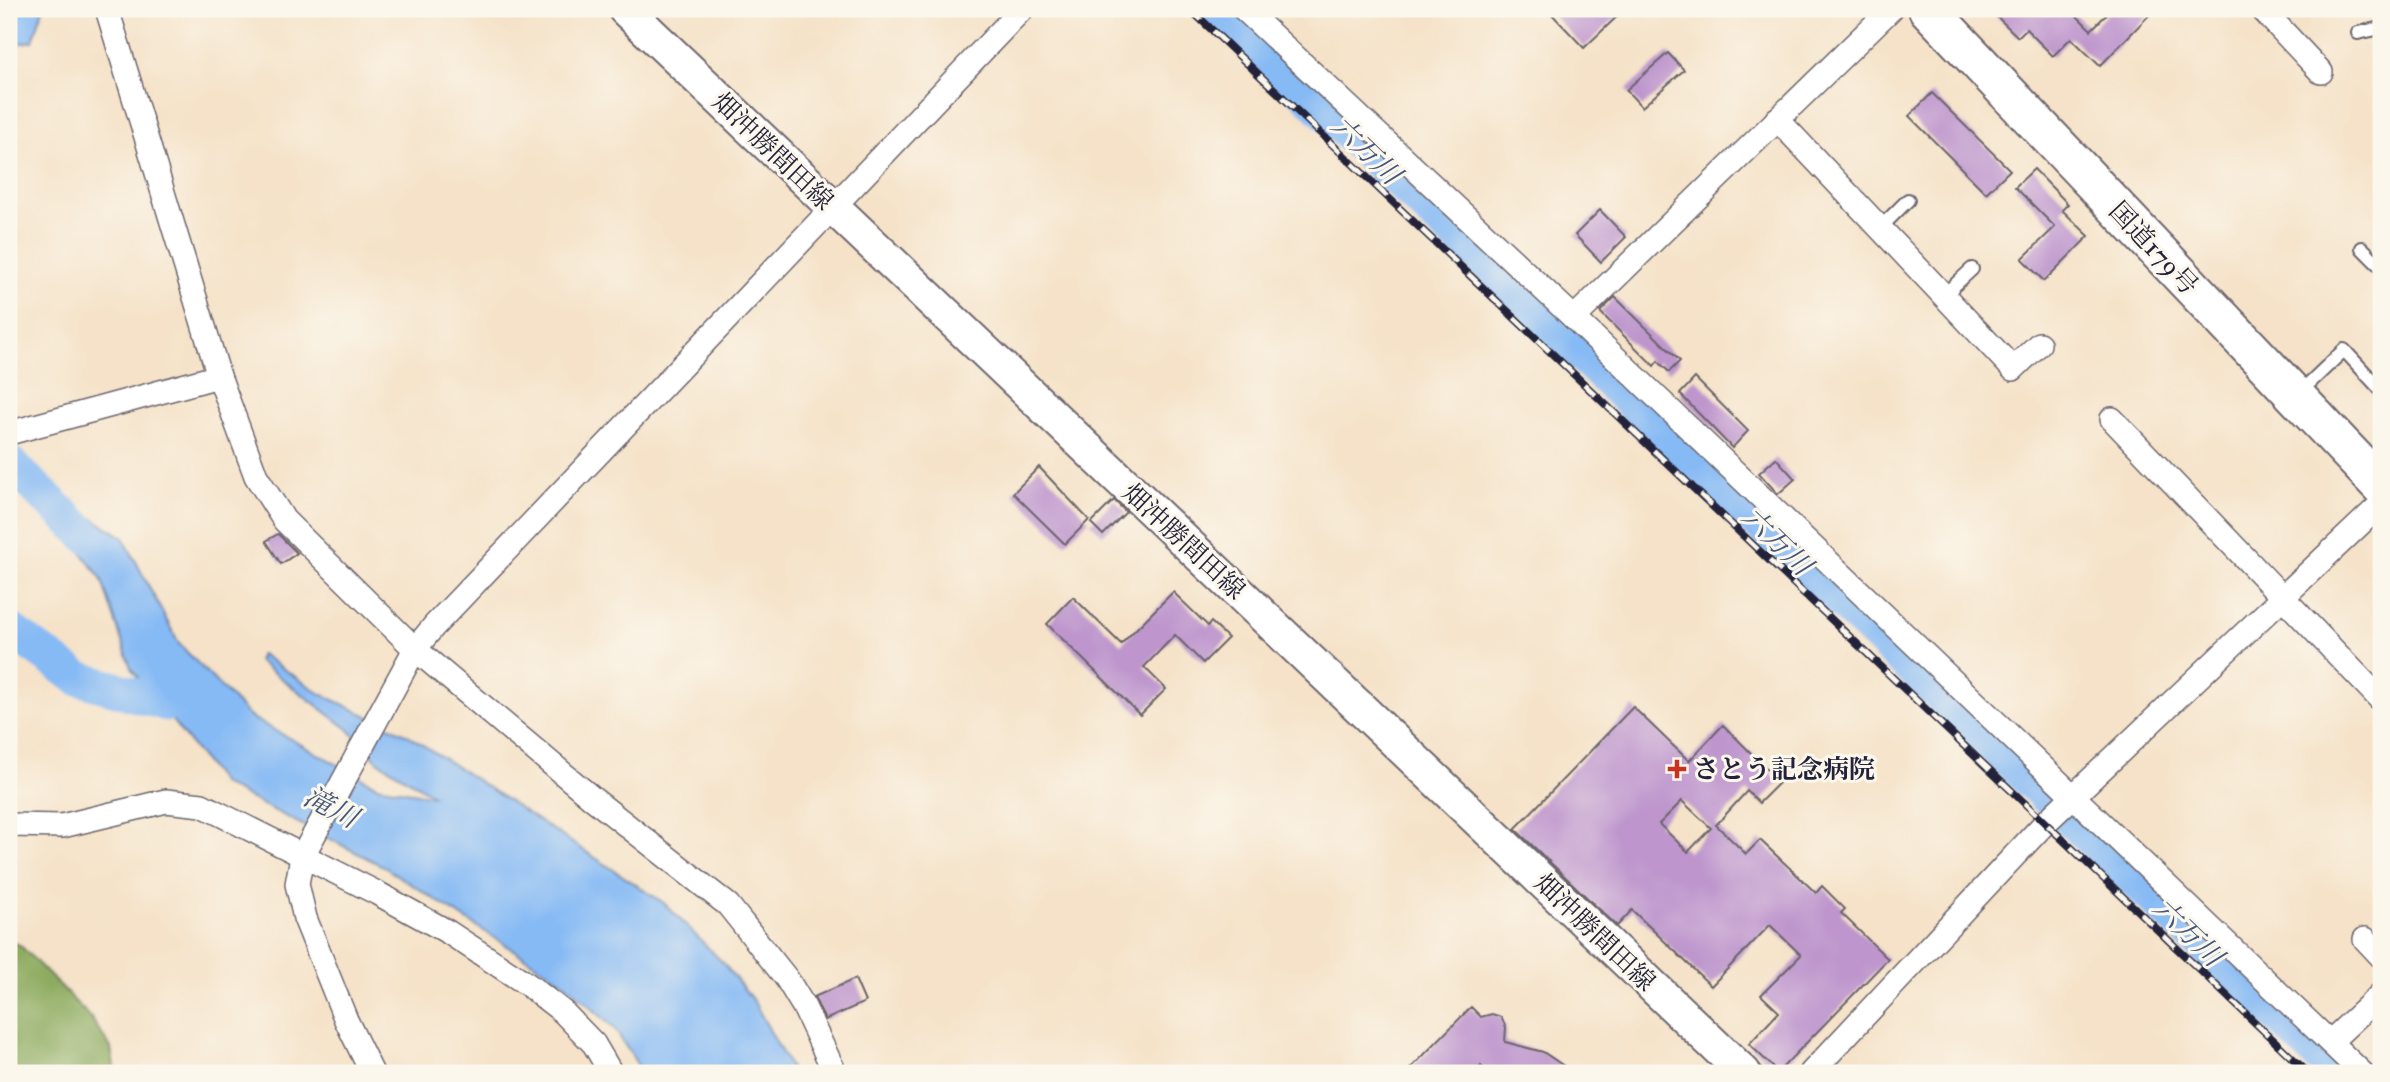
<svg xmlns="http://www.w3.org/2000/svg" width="2390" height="1082" viewBox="0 0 2390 1082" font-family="'IM FELL Great Primer','Noto Serif JP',serif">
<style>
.forest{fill:#8eac60;stroke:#58674e;stroke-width:2}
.water{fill:#86baf4;stroke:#546e98;stroke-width:2}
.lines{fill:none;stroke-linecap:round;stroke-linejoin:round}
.river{stroke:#86baf4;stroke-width:35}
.building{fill:#be96cd;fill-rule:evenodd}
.lane-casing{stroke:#6c656c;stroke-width:16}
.street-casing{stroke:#6c656c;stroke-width:26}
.secondary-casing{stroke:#6c656c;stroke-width:37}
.highway-casing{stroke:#6c656c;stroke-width:42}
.lane{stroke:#fff;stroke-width:12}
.street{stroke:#fff;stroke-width:23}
.secondary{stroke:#fff;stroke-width:33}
.highway{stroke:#fff;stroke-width:38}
.rail-casing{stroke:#22223b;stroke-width:8}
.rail{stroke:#fbf7ec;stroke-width:5;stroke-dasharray:16;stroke-linecap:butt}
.poi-dot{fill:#c8321e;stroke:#fbf7ec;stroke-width:2.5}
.labels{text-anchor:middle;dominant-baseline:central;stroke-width:6;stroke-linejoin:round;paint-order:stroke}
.street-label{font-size:26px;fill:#22223b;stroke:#fbf7ec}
.poi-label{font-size:26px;font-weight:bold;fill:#22223b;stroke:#fbf7ec;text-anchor:start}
.water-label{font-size:28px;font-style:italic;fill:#45577c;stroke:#fbf7ec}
</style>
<rect width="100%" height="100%" fill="#fbf7ec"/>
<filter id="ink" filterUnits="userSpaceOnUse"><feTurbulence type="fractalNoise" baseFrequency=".0143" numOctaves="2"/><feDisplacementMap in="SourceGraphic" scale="14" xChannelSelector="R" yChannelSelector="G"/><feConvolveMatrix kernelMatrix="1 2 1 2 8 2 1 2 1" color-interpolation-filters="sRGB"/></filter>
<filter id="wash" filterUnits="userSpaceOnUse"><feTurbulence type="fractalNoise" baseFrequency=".00686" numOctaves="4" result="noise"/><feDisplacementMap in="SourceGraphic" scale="28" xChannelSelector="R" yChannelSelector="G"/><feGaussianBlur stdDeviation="1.57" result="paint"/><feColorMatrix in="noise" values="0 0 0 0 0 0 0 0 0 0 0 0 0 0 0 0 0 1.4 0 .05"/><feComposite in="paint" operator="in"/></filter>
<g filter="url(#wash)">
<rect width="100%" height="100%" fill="#f5e2c8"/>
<path class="forest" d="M 9,941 L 20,945 L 90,1017 L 111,1048 L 115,1073 L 9,1073 Z"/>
<g class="water">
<path d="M 9,9 L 43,9 L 33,41 L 9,45 Z"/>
<path d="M 63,500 L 123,537 L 179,644 L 250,717 L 377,786 L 434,796 L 378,761 L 348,729 L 258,661 L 261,654 L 321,694 L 408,735 L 664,903 L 723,963 L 753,1000 L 793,1073 L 643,1073 L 614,1028 L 562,981 L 381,865 L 222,784 L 131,668 L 101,578 L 78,548 L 42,515 Z"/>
</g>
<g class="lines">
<g class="river">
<path d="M 1217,9 L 2337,1073"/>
<path d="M 9,463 L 88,537"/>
<path d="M 9,629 L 78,678 L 167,704"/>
</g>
</g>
<g id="blocks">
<g class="building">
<path d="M 1547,9 L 1625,9 L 1584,48 Z"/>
<path d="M 1989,9 L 2070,9 L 2091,30 L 2112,9 L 2155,9 L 2100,66 L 2071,38 L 2053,56 L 2026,29 L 2018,37 Z"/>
<path d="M 1668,53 L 1684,70 L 1642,107 L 1626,90 Z"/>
<path d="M 1932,93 L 2010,170 L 1986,193 L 1909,116 Z"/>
<path d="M 2034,169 L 2068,204 L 2062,210 L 2089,236 L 2044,281 L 2022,259 L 2055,227 L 2015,187 Z"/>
<path d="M 1600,210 L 1626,237 L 1601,262 L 1575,235 Z"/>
<path d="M 1615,297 L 1680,361 L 1669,372 L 1658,361 L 1654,366 L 1600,312 Z"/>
<path d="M 1695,378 L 1748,431 L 1732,448 L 1680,394 Z"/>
<path d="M 1776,458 L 1795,479 L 1778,494 L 1759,473 Z"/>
<path d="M 1039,467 L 1089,520 L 1065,544 L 1013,493 Z"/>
<path d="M 1114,500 L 1126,512 L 1103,535 L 1091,523 Z"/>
<path d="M 278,534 L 297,553 L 281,564 L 266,541 Z"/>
<path d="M 1173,592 L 1208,626 L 1211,622 L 1228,638 L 1203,663 L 1175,635 L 1144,667 L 1166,689 L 1140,715 L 1047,624 L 1073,597 L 1121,644 Z"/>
<path d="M 1633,707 L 1689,761 L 1723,725 L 1780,782 L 1759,803 L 1747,791 L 1716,825 L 1746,854 L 1760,840 L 1816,893 L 1822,886 L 1845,909 L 1841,913 L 1888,959 L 1778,1072 L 1749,1044 L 1779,1012 L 1761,995 L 1801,955 L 1770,925 L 1711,986 L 1632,910 L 1617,926 L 1515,829 ZM 1682,801 L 1711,828 L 1688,852 L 1659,824 Z"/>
<path d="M 855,979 L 865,1002 L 825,1020 L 814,997 Z"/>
<path d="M 1471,1007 L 1481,1017 L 1492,1014 L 1501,1017 L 1506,1027 L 1505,1042 L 1543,1052 L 1574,1073 L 1489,1073 L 1481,1066 L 1475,1073 L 1406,1073 Z"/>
</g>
</g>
</g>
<g filter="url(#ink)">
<use href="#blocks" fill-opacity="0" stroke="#6c656c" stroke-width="2"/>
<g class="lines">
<g class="lane-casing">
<g id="lane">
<path d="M 2358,33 L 2381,28"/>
<path d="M 1880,228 L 1908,200"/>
<path d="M 2362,248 L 2381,267"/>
<path d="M 1944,295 L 1972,269"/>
<path d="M 2298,394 L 2344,350 L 2381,390"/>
</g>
</g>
<g class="street-casing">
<g id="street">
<path d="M 107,9 L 219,376 L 256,476 L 284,520 L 415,649 L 592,798 L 728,905 L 787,979 L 804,1007 L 835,1073"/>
<path d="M 1244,9 L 1574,318 L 2362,1073"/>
<path d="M 2262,9 L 2321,72"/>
<path d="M 1777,119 L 2013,369 L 2039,344"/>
<path d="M 1574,318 L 1891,9"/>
<path d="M 2112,419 L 2381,700"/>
<path d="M 9,433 L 219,376"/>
<path d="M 9,825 L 62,826 L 166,801 L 202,805 L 377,893 L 448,932 L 527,984 L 563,1012 L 594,1044 L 611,1073"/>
<path d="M 2365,939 L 2381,956"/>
<path d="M 2330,1042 L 2381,994"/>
<path d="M 372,1073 L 346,1020 L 305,918 L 297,884 L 302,857 L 415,649 L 434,626 L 1022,9"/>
<path d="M 1811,1073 L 2046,822 L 2381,504"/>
</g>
</g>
<g class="secondary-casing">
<path id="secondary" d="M 625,9 L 1744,1073"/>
</g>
<g class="highway-casing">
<path id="highway" d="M 1928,9 L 2381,486"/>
</g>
<use href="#lane" class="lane"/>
<use href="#street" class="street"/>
<use href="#secondary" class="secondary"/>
<use href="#highway" class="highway"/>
<g class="rail-casing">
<path id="rail" d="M 1190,9 L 2308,1073"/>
</g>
<use href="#rail" class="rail"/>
</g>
</g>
<path class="poi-dot" d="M1673.5 758.5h7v7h7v7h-7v7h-7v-7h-7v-7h7z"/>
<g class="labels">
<g class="street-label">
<text transform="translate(773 151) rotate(44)">畑沖勝間田線</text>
<text transform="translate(2154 248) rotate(47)">国道179号</text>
<text transform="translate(1184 541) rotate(43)">畑沖勝間田線</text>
<text transform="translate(1595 932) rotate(44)">畑沖勝間田線</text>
</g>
<g class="poi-label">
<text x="1693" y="769">さとう記念病院</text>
</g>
<g class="water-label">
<text transform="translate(1366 150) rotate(44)">六万川</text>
<text transform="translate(1777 541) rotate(44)">六万川</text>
<text transform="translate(331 807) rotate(27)">滝川</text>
<text transform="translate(2188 932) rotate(44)">六万川</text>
</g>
</g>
<rect width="2390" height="1082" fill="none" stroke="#fbf7ec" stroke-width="35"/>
</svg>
